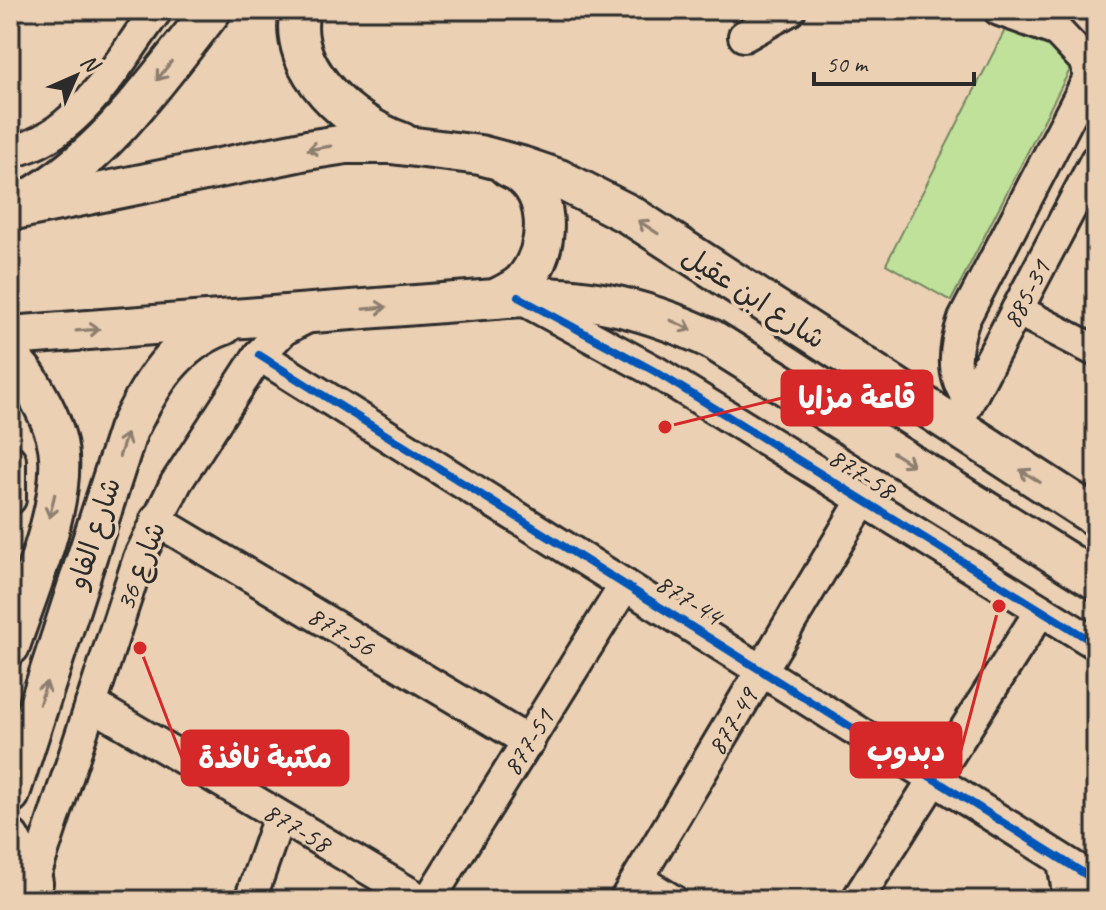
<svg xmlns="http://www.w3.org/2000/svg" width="1106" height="910" viewBox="0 0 1106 910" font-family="Caveat,'Playpen Sans Arabic',sans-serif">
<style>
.green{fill:#bfe19a;stroke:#758662;stroke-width:2}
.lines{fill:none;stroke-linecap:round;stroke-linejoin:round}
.minor-casing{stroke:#2b2b2b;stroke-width:36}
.major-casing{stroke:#2b2b2b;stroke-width:44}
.minor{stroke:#ecd0b3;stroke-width:30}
.major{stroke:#ecd0b3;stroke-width:38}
.cycleway-casing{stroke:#ecd0b3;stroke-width:13}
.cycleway{stroke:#0057b8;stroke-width:8}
.oneway{stroke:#8c7e6f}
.labels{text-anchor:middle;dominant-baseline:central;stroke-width:7;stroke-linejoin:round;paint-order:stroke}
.street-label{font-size:28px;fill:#2b2b2b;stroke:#ecd0b3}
.leader{fill:none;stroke:#d62828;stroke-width:3}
.callout-dot{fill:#d62828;stroke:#ecd0b3;stroke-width:3}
.callout{fill:#d62828;stroke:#d62828;stroke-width:3}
.callout-label{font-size:30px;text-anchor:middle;font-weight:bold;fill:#fff}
</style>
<rect width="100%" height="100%" fill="#ecd0b3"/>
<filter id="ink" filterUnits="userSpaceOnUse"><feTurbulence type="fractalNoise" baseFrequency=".0125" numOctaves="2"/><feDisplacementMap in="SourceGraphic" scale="16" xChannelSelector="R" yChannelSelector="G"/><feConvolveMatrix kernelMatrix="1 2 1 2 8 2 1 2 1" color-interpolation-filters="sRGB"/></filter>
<g filter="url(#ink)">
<path class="green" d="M 1010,20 L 1078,54 L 951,301 L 886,264 Z"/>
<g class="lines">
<g class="minor-casing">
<g id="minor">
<path d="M 744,36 L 790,10"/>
<path d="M 13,151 C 79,137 119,60 157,10"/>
<path d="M 520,298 L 656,372 L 1096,644"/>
<path d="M 1017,310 L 1096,351"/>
<path d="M 259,355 L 1096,881"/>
<path d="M 969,399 C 950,376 954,347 964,319 L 1088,80 L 1088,64 L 1057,31 L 999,10"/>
<path id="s1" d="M 961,416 L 1096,160"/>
<path d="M 10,460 L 10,499"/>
<path id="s2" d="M 156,520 L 529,742"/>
<path id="s3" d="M 91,704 L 421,900"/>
<path d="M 1063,861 L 1069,900"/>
<path d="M 638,879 L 672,900"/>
<path d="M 29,894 L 139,558 L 176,483 L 259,355 L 283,330 L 310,316"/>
<path d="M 250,900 L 279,817"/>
<path id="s4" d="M 429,900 L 625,585"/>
<path id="s5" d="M 625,900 L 863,500"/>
<path d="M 857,900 L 1041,610"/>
</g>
</g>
<g class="major-casing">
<g id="major">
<path d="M 300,10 C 286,70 352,125 401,142"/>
<path d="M 26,201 C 106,155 156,81 212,10"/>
<path d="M 10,211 L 307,150 L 346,144 L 391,144 L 480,155 L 521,166 L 559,179 L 630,215 L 1096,517"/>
<path d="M 495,299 C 573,291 641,306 711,339 L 1096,580"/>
<path d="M 10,336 L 495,299 C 505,294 515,290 523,282 C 553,249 553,185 508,167"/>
<path d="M 10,359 C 23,369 31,383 39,398 C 48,414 58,437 59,456 C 63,513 28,591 10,646"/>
<path d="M 10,794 L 128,430 C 150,385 174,343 224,325"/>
<path d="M 10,839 L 33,883"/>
</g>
</g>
<use href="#minor" class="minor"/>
<use href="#major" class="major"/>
<g class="cycleway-casing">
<g id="cycleway">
<path d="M 518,297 L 656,372 L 1096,644"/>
<path d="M 259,355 L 1096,881"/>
</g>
</g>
<use href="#cycleway" class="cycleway"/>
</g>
<defs><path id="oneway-shaft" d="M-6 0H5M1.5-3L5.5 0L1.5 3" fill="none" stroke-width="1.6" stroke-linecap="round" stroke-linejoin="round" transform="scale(2)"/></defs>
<g class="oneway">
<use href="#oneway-shaft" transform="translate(164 71) rotate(128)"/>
<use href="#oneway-shaft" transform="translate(319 148) rotate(171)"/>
<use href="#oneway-shaft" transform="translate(648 227) rotate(-147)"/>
<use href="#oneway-shaft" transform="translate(375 308) rotate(-5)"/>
<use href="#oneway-shaft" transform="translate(681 325) rotate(25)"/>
<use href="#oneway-shaft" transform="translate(88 330) rotate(-4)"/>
<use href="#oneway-shaft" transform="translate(123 445) rotate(-72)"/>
<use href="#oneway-shaft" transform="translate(903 459) rotate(32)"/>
<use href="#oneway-shaft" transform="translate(1030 476) rotate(-148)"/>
<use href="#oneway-shaft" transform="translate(52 506) rotate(103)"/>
<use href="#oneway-shaft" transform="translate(43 693) rotate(-72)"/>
</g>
</g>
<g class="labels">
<g class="street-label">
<text stroke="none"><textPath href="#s1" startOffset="138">885-31</textPath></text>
<text transform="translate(754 297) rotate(33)">شارع ابن عقيل</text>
<text transform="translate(862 473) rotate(32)">877-58</text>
<text transform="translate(94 533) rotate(-72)">شارع الفاو</text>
<text transform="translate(140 566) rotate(-69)">شارع 36</text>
<text transform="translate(689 599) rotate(32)">877-44</text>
<text stroke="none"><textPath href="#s2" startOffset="216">877-56</textPath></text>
<text stroke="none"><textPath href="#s5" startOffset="208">877-49</textPath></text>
<text stroke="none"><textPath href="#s4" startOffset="186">877-51</textPath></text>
<text stroke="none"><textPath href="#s3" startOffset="240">877-58</textPath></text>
</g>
</g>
<path class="leader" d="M665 427L782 398M999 606L961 750M140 648L182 758"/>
<g class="callout-dot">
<circle cx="665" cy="427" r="8"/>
<circle cx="999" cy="606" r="8"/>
<circle cx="140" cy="648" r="8"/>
</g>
<g class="callout">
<rect x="782" y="371" width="150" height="54" rx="8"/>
<rect x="851" y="723" width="110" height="54" rx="8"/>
<rect x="182" y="731" width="166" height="54" rx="8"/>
</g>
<g class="callout-label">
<text x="857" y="408">قاعة مزايا</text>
<text x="906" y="761">دبدوب</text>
<text x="265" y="768">مكتبة نافذة</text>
</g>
<rect width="1106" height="910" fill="none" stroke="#ecd0b3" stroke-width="40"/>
<rect x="20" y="20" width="1066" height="870" fill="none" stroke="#2b2b2b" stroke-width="3" filter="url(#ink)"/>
<g transform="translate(76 76) rotate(45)" stroke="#ecd0b3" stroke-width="6" paint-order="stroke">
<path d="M0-6L14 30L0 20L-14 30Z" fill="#2b2b2b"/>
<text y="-12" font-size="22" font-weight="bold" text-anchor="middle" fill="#2b2b2b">N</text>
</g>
<path d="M814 72v12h160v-12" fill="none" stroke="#2b2b2b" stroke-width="4"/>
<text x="826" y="72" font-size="24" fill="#2b2b2b" stroke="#ecd0b3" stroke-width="6" paint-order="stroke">50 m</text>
</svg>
